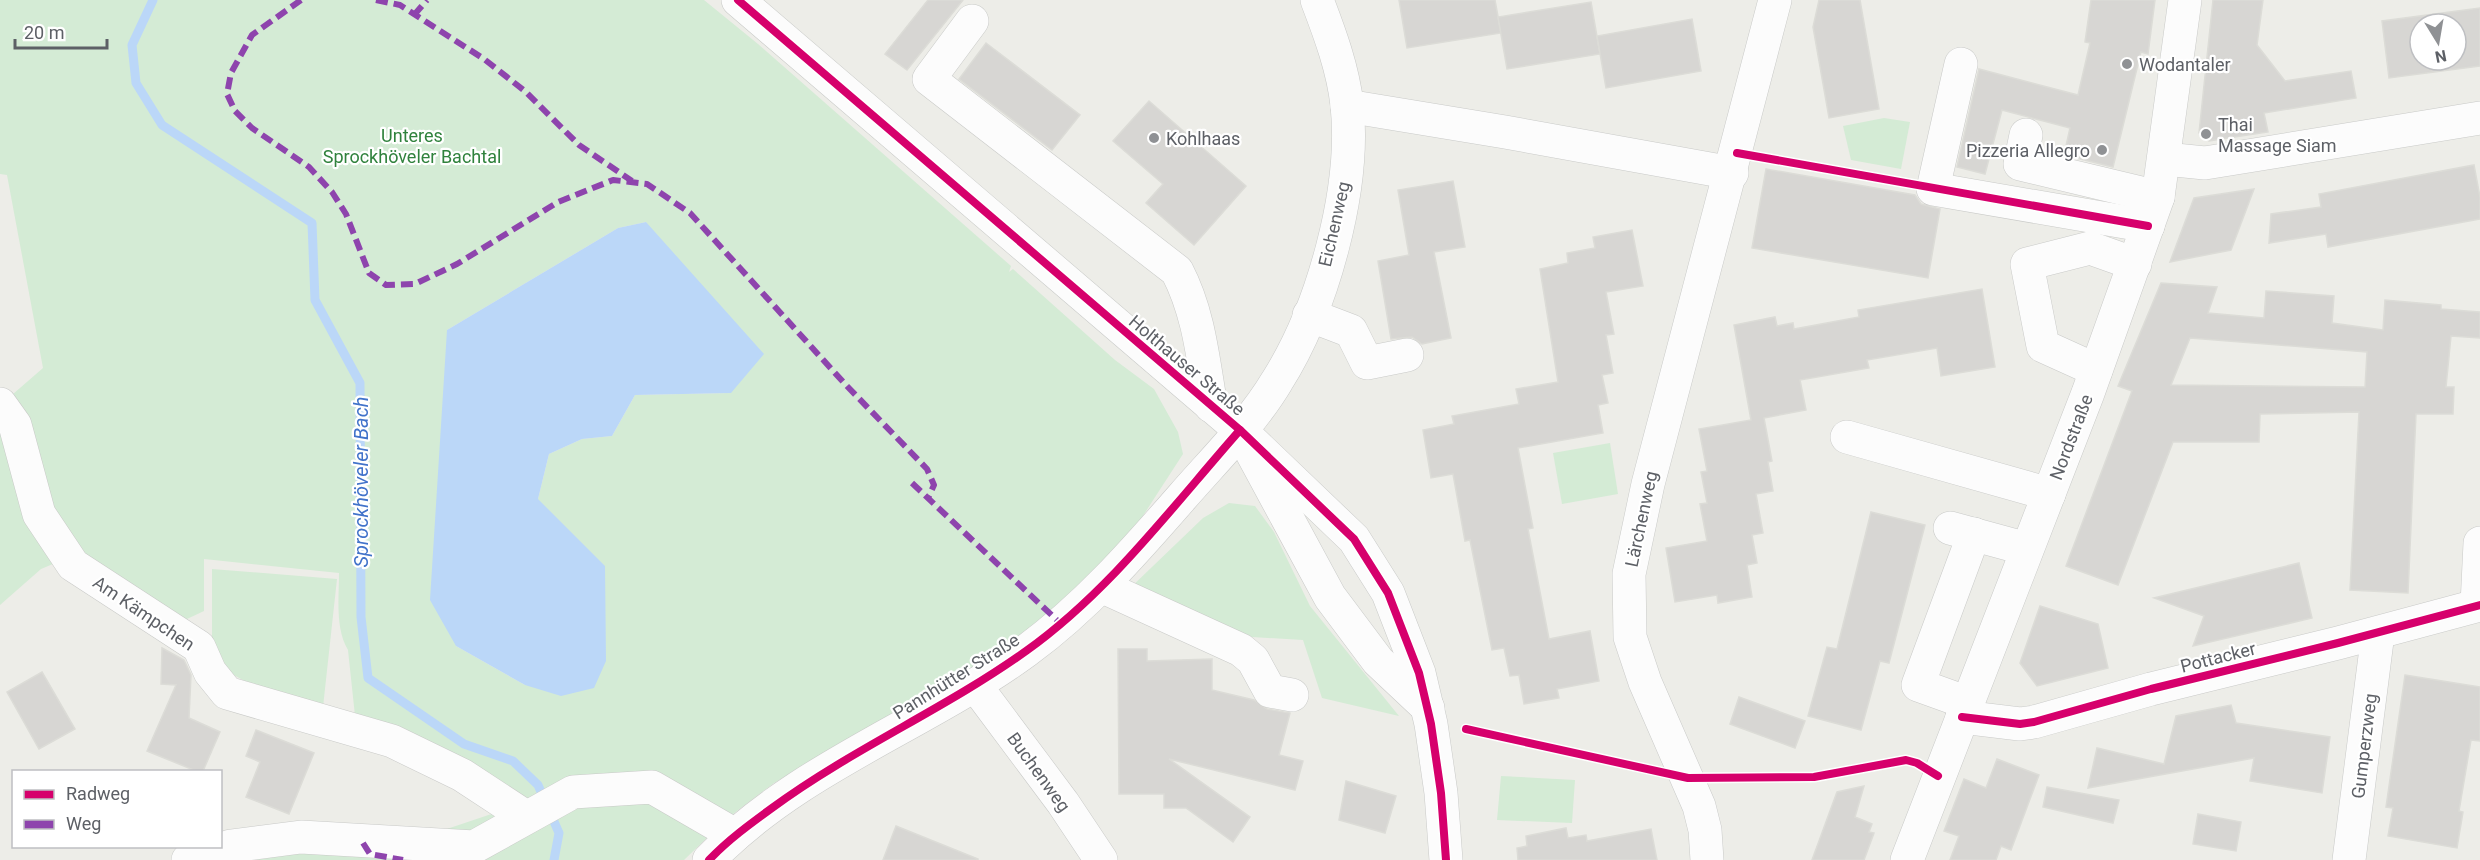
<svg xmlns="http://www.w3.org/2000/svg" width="2480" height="860" viewBox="0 0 2480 860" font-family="Roboto,sans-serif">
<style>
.green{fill:#d4ebd5;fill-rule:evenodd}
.water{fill:#bbd7f8}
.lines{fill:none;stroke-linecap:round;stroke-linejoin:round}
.stream{stroke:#bbd7f8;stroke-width:9}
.building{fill:#d7d6d3;stroke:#dcdcd7;stroke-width:1.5;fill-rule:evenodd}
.minor-casing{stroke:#c9cac8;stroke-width:34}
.minor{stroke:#fcfcfc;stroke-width:33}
.quiet{stroke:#8e44ad;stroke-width:6;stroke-dasharray:12 6;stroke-linecap:butt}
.cycleway-casing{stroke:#fff;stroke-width:11}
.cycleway{stroke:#d6006c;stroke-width:8}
.poi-dot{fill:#8f9194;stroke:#fff;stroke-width:2}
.labels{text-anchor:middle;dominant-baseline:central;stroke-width:4.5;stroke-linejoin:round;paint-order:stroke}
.poi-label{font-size:18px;fill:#5d6066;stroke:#fff;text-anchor:start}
.park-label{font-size:18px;fill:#30823d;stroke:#fff}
.street-label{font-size:18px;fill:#5d6066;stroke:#fff}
.water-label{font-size:20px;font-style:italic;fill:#4173ca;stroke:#fff}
</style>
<rect width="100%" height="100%" fill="#edede8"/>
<g class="green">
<path d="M 0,0 L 704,0 L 758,44 L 1011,266 L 1009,272 L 1013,269 L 1115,360 L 1154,389 L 1178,432 L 1183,454 L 1137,525 L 1083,590 L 1010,649 L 774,783 L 729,817 L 645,793 L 715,830 L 684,860 L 206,860 L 429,835 L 521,804 L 355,716 L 348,650 C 335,629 339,597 339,573 L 204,559 L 204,611 L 172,626 L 79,562 L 5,401 L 43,368 L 7,175 L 0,174 ZM 646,222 L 731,393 L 635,395 L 612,436 L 582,439 L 549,454 L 538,499 L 525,685 L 456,646 L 447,330 L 618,228 Z"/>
<path d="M 1884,118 L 1910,122 L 1901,169 L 1851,160 L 1843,126 Z"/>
<path d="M 0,413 L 60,561 L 41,569 L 0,605 Z"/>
<path d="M 1610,443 L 1618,494 L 1562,504 L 1553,453 Z"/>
<path d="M 1229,503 L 1255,506 L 1274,532 L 1310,606 L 1399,716 L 1322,698 L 1303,640 L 1236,636 L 1127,591 L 1203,518 Z"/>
<path d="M 212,569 L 337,579 L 323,707 L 274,697 L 212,663 Z"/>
<path d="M 1501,776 L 1575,780 L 1572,823 L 1497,820 Z"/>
</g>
<path class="water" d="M 646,222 L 764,354 L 731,393 L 635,395 L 612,436 L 582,439 L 549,454 L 538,499 L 605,566 L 606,661 L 594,688 L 561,696 L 525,685 L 456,646 L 430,600 L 447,330 L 618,228 Z"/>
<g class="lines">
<path class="stream" d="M 153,0 L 132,45 L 136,83 L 162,125 L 312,223 L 315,300 L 360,383 L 361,617 L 368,678 L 464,744 L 513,761 L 538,785 L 559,833 L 554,860"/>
</g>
<g class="building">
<path d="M 928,0 L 963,0 L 907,70 L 885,54 Z"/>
<path d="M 1399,0 L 1495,0 L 1501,33 L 1407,48 Z"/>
<path d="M 1819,0 L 1860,0 L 1879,109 L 1829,118 L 1813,27 Z"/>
<path d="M 2091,0 L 2155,0 L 2148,54 L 2141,52 L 2113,167 L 2064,155 L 2070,128 L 2002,110 L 1985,174 L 1957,167 L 1979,69 L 2078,95 L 2090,43 L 2085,42 Z"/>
<path d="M 2213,0 L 2263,0 L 2257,45 L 2285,81 L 2351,71 L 2356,98 L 2264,113 L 2268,132 L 2209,141 L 2199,133 Z"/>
<path d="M 1591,2 L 1600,54 L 1507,69 L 1498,17 Z"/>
<path d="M 2480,8 L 2480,66 L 2389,78 L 2382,21 ZM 2420,24 L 2456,24 L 2456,60 L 2420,60 Z"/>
<path d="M 1692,19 L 1701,71 L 1606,88 L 1597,36 Z"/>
<path d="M 986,43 L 1080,115 L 1052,150 L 959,79 Z"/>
<path d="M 1149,101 L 1246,186 L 1194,245 L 1146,203 L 1163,184 L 1113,141 Z"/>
<path d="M 2474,165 L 2480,197 L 2480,219 L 2328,247 L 2326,234 L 2269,243 L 2271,214 L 2321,207 L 2319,194 Z"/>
<path d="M 1766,169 L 1915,195 L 1921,204 L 1940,209 L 1928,278 L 1752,248 Z"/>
<path d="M 1453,181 L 1465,247 L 1434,252 L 1451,338 L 1422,344 L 1412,337 L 1391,339 L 1378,261 L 1409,255 L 1398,190 Z"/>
<path d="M 2254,189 L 2231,250 L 2170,262 L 2194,198 Z"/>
<path d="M 1632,230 L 1643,286 L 1606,292 L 1614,334 L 1606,335 L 1613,373 L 1602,375 L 1608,403 L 1598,405 L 1603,433 L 1518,448 L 1533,528 L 1528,529 L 1549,639 L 1590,631 L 1599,681 L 1557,689 L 1559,698 L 1524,704 L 1519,675 L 1510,676 L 1504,648 L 1492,650 L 1470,540 L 1465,541 L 1453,474 L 1431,478 L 1423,430 L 1454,424 L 1452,416 L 1519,404 L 1516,389 L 1558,382 L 1540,269 L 1568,263 L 1567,253 L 1595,248 L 1593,237 Z"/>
<path d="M 2161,283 L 2217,287 L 2208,313 L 2264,318 L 2266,291 L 2334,296 L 2332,323 L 2383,330 L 2385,300 L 2441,305 L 2441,309 L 2480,312 L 2480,338 L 2451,336 L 2446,387 L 2454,387 L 2453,414 L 2416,414 L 2408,593 L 2350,590 L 2359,412 L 2260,414 L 2259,442 L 2173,442 L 2118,585 L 2066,566 L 2132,391 L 2118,386 ZM 2190,338 L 2367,352 L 2365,387 L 2171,385 Z"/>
<path d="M 1982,289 L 1995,367 L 1941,376 L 1937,348 L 1867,360 L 1869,368 L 1800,380 L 1806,410 L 1764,418 L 1772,461 L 1768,462 L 1773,491 L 1756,494 L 1763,533 L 1752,535 L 1757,563 L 1747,565 L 1752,597 L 1718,603 L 1717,595 L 1675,602 L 1666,548 L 1707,541 L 1700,504 L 1707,503 L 1701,472 L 1707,471 L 1699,429 L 1751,420 L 1734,325 L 1775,317 L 1777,326 L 1793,323 L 1794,329 L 1859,317 L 1858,310 Z"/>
<path d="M 1871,512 L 1925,525 L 1889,663 L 1880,661 L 1861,730 L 1808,716 L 1827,647 L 1837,649 Z"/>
<path d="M 2299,563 L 2312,618 L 2193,646 L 2204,616 L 2154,598 Z"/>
<path d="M 2040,606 L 2098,624 L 2108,668 L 2037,686 L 2020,663 Z"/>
<path d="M 162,648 L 184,660 L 191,675 L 189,718 L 220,732 L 203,771 L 196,771 L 147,751 L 176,685 L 161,684 Z"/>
<path d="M 1118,649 L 1147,649 L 1147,661 L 1212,659 L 1212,690 L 1254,700 L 1267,709 L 1290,713 L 1279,755 L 1303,761 L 1295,790 L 1169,759 L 1250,817 L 1233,842 L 1186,808 L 1164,808 L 1164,794 L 1119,794 Z"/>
<path d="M 42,672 L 75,729 L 39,749 L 7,692 Z"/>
<path d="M 2405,675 L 2480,687 L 2480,741 L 2471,740 L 2459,811 L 2463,812 L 2457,848 L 2388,836 L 2393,808 L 2386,807 Z"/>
<path d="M 1739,697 L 1805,721 L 1795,748 L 1730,724 Z"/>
<path d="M 2231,705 L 2236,723 L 2330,737 L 2322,793 L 2250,781 L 2254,758 L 2088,788 L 2097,748 L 2164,764 L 2176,716 Z"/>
<path d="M 256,730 L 314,753 L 289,814 L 246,797 L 260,762 L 246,756 Z"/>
<path d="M 1997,759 L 2039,775 L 2011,850 L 2001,846 L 1996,860 L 1950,860 L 1959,836 L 1944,831 L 1964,779 L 1986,788 Z"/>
<path d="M 1346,781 L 1396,796 L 1385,833 L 1339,820 Z"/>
<path d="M 1864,786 L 1855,817 L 1872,824 L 1869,832 L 1874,833 L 1864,860 L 1812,860 L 1837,792 Z"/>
<path d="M 2047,787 L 2119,800 L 2113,823 L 2043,807 Z"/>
<path d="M 2198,814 L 2241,822 L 2236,851 L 2193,844 Z"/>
<path d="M 896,826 L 978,859 L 978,860 L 883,860 Z"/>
<path d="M 1566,828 L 1568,838 L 1586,835 L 1587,841 L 1651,829 L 1657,860 L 1518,860 L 1517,848 L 1527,846 L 1526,836 Z"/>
</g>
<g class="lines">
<g class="minor-casing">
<g id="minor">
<path d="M 738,0 L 1240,430 L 1354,539 L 1388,593 L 1419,673 L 1431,724 L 1441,793 L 1446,860"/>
<path d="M 972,21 L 929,79 L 1177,271 C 1199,313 1203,359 1211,406"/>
<path d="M 1961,64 L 1933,189 L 2148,226"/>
<path d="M 1347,106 L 1505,132 L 1732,173"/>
<path d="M 2026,135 L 2020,164 L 2158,197"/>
<path d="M 2165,159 L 2205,163 L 2480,118"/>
<path d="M 1309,315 L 1351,331 L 1367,363 L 1407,355"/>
<path d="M 2096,370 L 2043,346 L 2027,264 L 2090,248 L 2135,264"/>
<path d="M 0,404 L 15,425 L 39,514 L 73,565 L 199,647 L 210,672 L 227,693 L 392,741 L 462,775 L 526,817"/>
<path d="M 1847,437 L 2049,494"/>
<path d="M 1252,453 L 1330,597 L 1378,661 L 1428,708"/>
<path d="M 1950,528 L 2027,549"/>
<path d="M 1101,586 L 1241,650 L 1253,660 L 1270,691 L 1292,695"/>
<path d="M 2477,605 L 2480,543"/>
<path d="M 975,685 L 1063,803 L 1101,860"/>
<path d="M 1968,703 L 1918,685 L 1974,534"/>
<path d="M 1962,717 L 2020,724 L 2034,722 L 2151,689 L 2338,643 L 2480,605"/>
<path d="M 188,860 L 231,846 L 301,837 L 474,847 L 573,792 L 652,787 L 735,835"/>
<path d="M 709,860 C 797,768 925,725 1026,651 C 1086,607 1134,552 1182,497 C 1214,460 1252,423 1277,381 C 1322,310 1356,190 1347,105 C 1343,69 1330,34 1317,0"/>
<path d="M 1707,860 L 1705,830 L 1699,806 L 1645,682 L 1630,637 L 1629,574 L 1648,484 L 1775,0"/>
<path d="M 1907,860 L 2088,393 L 2158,197 L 2185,0"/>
<path d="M 2349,860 L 2378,633"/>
</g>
</g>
<use href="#minor" class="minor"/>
<g class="quiet">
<path d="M 301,0 L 252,35 L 231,73 L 227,94 L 235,111 L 252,128 L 309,167 L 332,192 L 346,214 L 369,273 L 386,285 L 415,284 L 457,264 L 558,202 L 613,180 L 647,184 L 690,213 L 845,384 L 927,469 L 934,485 L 928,498"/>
<path d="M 376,0 L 400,5 L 484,59 L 526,92 L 579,145 L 632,181"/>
<path d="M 414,15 L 427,0"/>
<path d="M 912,483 L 1060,623"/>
<path d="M 363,843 L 370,854 L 403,860"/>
</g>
<g class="cycleway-casing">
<g id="cycleway">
<path d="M 738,0 L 1240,430 L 1354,539 L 1388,593 L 1419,673 L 1431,724 L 1441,793 L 1446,860"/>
<path d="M 1737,153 L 2148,226"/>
<path d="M 1962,717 L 2020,724 L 2034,722 L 2151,689 L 2338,643 L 2480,605"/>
<path d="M 1466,729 L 1688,778 L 1814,777 L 1906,760 L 1917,763 L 1938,776"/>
<path d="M 709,860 C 728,840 750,824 772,808 C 852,749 945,709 1026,651 C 1110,591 1172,507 1240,430"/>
</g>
</g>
<use href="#cycleway" class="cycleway"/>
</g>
<g class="poi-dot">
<circle cx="2127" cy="64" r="6"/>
<circle cx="2206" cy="134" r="6"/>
<circle cx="1154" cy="138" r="6"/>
<circle cx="2102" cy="150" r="6"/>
</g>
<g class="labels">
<g class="poi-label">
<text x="2139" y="64">Wodantaler</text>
<text x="2218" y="124">Thai<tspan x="2218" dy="21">Massage Siam</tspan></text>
<text x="1166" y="138">Kohlhaas</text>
<text x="2090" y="150" text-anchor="end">Pizzeria Allegro</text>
</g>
<g class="park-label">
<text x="412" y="135">Unteres<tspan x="412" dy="21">Sprockhöveler Bachtal</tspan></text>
</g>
<g class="street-label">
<text transform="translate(1334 224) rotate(-77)">Eichenweg</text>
<text transform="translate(1187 365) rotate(40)">Holthauser Straße</text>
<text transform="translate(2071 437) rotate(-69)">Nordstraße</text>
<text transform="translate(1641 519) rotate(-78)">Lärchenweg</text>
<text transform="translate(144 613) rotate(34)">Am Kämpchen</text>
<text transform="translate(2218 657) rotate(-14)">Pottacker</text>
<text transform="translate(956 676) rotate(-32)">Pannhütter Straße</text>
<text transform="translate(2364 746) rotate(-83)">Gumperzweg</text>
<text transform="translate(1039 772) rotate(54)">Buchenweg</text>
</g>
<g class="water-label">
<text transform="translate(361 482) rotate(-90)">Sprockhöveler Bach</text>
</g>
</g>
<rect x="12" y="770" width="210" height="78" fill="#ffffff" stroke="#bebfc2" stroke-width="1.5"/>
<rect x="24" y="790" width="30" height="9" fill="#d6006c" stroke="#bebfc2" stroke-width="1.5"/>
<text x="66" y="800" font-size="18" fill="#5d6066">Radweg</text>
<rect x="24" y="820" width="30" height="9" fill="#8e44ad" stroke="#bebfc2" stroke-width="1.5"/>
<text x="66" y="830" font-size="18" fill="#5d6066">Weg</text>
<g transform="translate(2438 42) rotate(169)"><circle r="28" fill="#ffffff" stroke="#bebfc2" stroke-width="1.5"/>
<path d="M0-4.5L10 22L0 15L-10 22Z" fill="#8f9194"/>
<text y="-9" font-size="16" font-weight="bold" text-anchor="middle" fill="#5d6066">N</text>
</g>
<path d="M15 39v9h92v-9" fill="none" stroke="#5d6066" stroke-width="3"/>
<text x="24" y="39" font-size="18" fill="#5d6066" stroke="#ffffff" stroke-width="4.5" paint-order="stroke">20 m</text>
</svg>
